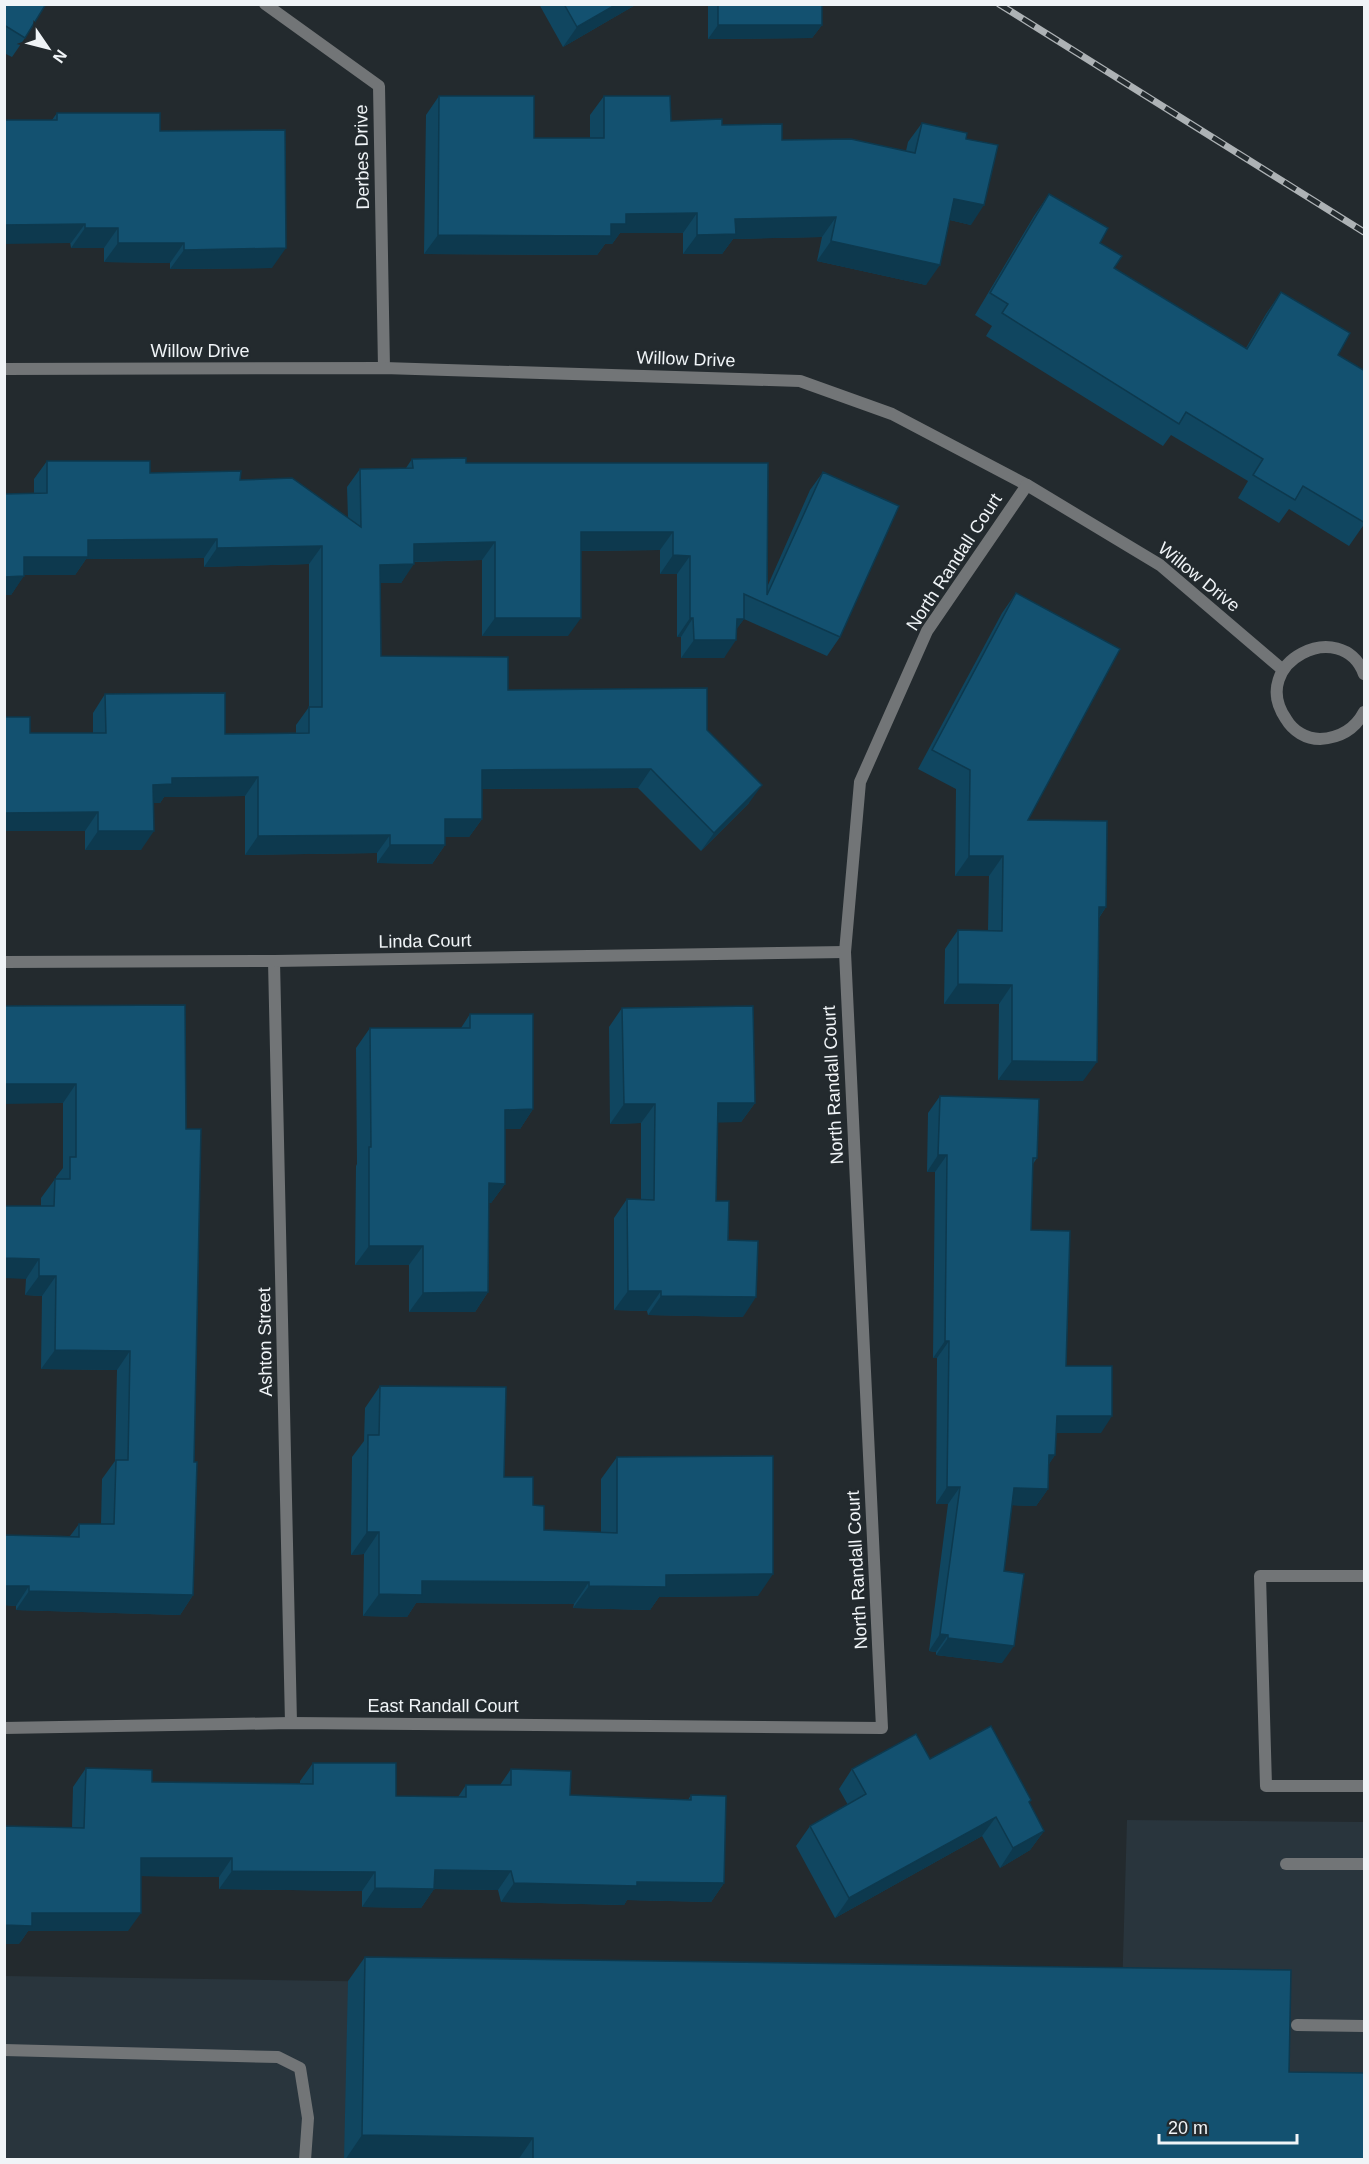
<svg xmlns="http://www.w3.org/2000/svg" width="1369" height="2164" viewBox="0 0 1369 2164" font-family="Helvetica,sans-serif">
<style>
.built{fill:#29353d}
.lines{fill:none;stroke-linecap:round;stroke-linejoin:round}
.service{stroke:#727577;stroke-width:12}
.minor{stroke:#727577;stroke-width:12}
.rail-casing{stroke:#adb2b5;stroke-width:7}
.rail{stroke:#232a2e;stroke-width:4.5;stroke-dasharray:14;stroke-linecap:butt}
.wall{fill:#104660}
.shaded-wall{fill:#0d394e}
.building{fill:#135170;stroke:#0d394e;stroke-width:1.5}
.labels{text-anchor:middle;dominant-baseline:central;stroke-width:4.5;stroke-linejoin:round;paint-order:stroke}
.street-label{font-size:18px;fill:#f0f4f7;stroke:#232a2e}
</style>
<rect width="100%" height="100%" fill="#232a2e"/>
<path class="built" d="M 1127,1820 L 1364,1822 L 1364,2159 L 5,2160 L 5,1976 L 1122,1993 Z"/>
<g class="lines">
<g class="service">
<path d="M 1364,1576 L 1260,1576 L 1266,1786 L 1364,1786"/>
<path d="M 1286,1864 L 1364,1864"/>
<path d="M 1297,2025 L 1364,2026"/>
<path d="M 4,2050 L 278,2057 L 300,2068 L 308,2118 L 305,2160"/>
</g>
<g class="minor">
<path d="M 265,4 L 379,86 L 384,368"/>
<path d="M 4,369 L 384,368 L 800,381 L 892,414 L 1027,485 L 1160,565 L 1283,670"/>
<path d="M 1364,674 C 1342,616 1247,662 1286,719 C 1293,731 1306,739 1320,739 C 1340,738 1355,729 1364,712"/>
<path d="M 274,961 L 291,1723"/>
<path d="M 4,962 L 274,961 L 845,952"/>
<path d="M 4,1728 L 291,1723 L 882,1728 L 845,952 L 860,782 L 927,631 L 1027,485"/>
</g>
<g class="rail-casing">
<path id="rail" d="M 999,4 L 1364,232"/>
</g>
<use href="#rail" class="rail"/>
</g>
<g class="wall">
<path d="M 4,4 L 25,38 L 12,57 L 4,53 Z"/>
<path d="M 539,4 L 637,4 L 563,47 Z"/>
<path d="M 708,4 L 822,4 L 822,25 L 812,38 L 708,39 Z"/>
<path d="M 439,96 L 534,138 L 590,138 L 590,115 L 604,96 L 671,121 L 722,125 L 782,140 L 906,151 L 908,142 L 922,123 L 966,139 L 971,225 L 950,220 L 926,285 L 817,261 L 822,237 L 733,239 L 722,254 L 683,254 L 683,233 L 620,233 L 612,244 L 605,244 L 597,255 L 424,254 L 426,115 Z"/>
<path d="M 57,113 L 160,131 L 272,268 L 170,269 L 170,263 L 104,262 L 104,248 L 71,248 L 52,120 Z"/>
<path d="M 1049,194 L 1100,243 L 1114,268 L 1246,348 L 1266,314 L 1281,292 L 1338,355 L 1365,523 L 1349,546 L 1289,509 L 1279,523 L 1238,498 L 1248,481 L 1171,435 L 1163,446 L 986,336 L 992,326 L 975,315 L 1034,216 Z"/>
<path d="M 412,459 L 466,463 L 768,463 L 768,585 L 810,490 L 823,472 L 840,637 L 827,656 L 744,619 L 737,628 L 724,658 L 681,658 L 681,637 L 677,637 L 677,574 L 660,574 L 660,550 L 581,551 L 568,636 L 482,636 L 482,560 L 414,562 L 401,583 L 380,583 L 381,656 L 508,690 L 707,730 L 749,803 L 701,851 L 638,788 L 482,789 L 482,819 L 469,837 L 445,837 L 445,845 L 432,864 L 377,863 L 377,853 L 245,855 L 245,796 L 164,797 L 160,803 L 154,803 L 141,850 L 85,850 L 85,831 L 30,733 L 93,733 L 93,713 L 105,694 L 225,734 L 296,733 L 296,725 L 309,707 L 309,564 L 204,567 L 204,558 L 86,559 L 75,575 L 24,575 L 11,595 L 4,595 L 4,494 L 34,494 L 34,479 L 47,461 L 150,473 L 240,480 L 348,518 L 347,487 L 360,469 L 406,468 Z"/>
<path d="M 1016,593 L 1028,820 L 1106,907 L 1099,918 L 1083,1081 L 998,1080 L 999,1004 L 944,1004 L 945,949 L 958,930 L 988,930 L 989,876 L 955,876 L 956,789 L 918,769 L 1002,613 Z"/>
<path d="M 5,1006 L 186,1129 L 194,1462 L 193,1595 L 180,1615 L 16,1610 L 16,1606 L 4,1605 L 4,1535 L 70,1536 L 79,1524 L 101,1524 L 102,1479 L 115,1461 L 117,1370 L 41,1369 L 42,1296 L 25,1295 L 26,1279 L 41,1206 L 41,1198 L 55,1179 L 56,1179 L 56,1177 L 63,1168 L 63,1103 Z"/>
<path d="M 622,1008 L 755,1103 L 741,1122 L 718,1122 L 716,1201 L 728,1240 L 743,1317 L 648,1315 L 647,1311 L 614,1310 L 614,1218 L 627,1199 L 641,1199 L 641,1123 L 610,1124 L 609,1027 Z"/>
<path d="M 470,1014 L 533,1109 L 520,1129 L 505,1129 L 505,1184 L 491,1203 L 489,1203 L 488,1292 L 475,1312 L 409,1312 L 409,1265 L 355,1265 L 356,1166 L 357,1164 L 356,1048 L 370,1028 L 461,1028 Z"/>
<path d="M 940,1096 L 1037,1158 L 1033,1164 L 1031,1230 L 1066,1366 L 1101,1433 L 1056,1433 L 1055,1455 L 1048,1465 L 1048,1489 L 1036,1506 L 1012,1505 L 1004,1571 L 1002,1663 L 936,1655 L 936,1652 L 929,1651 L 948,1504 L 936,1504 L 937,1358 L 933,1358 L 935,1172 L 927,1172 L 928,1113 Z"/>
<path d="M 380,1386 L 504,1477 L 533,1505 L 544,1530 L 601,1532 L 601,1479 L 617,1457 L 758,1596 L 659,1597 L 650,1610 L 573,1608 L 574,1604 L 416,1603 L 407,1617 L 363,1616 L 364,1554 L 351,1555 L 352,1457 L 364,1441 L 365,1408 Z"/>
<path d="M 930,1759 L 1031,1800 L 1029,1803 L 1044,1831 L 1030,1850 L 1000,1868 L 982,1836 L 835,1918 L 796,1846 L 810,1826 L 848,1805 L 839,1789 L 852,1769 Z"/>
<path d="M 313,1763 L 396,1796 L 458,1797 L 466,1785 L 500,1785 L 511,1769 L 570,1795 L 688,1800 L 691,1795 L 724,1883 L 711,1902 L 627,1900 L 624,1905 L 501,1902 L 498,1890 L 434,1889 L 421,1908 L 362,1907 L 362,1891 L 219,1889 L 219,1877 L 141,1876 L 128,1931 L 28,1931 L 19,1944 L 72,1827 L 73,1787 L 86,1768 L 152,1782 L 300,1784 L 300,1781 Z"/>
<path d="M 365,1957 L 1289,2072 L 1365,2160 L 344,2160 L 348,1981 Z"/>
</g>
<g class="shaded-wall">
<path d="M 617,4 L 637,4 L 563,47 L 577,27 Z"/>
<path d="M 718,25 L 822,25 L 812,38 L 708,39 Z"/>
<path d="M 954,199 L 984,205 L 971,225 L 941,218 Z"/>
<path d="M 697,213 L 683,233 L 620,233 L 612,244 L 605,244 L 597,255 L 424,254 L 438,235 L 611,224 L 626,214 Z"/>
<path d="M 836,217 L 822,237 L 733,239 L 722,254 L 683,254 L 697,235 L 735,219 Z"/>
<path d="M 85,224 L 71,243 L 4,244 L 4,225 Z"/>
<path d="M 85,228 L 118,228 L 104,248 L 71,248 Z"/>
<path d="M 831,241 L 940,265 L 926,285 L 817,261 Z"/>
<path d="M 118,243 L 184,243 L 170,263 L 104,262 Z"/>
<path d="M 286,248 L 272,268 L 170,269 L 184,250 Z"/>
<path d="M 581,532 L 673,532 L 660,550 L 568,551 Z"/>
<path d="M 217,539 L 204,558 L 86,559 L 75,575 L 11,575 L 24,557 L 88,540 Z"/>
<path d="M 495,542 L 482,560 L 401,562 L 414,544 Z"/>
<path d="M 322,546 L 309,564 L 204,567 L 217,548 Z"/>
<path d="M 673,555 L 690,556 L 677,574 L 660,574 Z"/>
<path d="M 414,564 L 401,583 L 367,583 L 380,565 Z"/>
<path d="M 24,576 L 11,595 L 4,595 L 4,577 Z"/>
<path d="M 495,618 L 581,618 L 568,636 L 482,636 Z"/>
<path d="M 690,618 L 693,618 L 681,637 L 677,637 Z"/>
<path d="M 737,619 L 744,619 L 731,637 Z"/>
<path d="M 694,640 L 736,640 L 724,658 L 681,658 Z"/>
<path d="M 651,769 L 638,788 L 469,789 L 482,770 Z"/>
<path d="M 258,777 L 245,796 L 164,797 L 160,803 L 141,803 L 153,785 L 172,778 Z"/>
<path d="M 762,785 L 749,803 L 701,851 L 714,833 Z"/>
<path d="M 98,812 L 85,831 L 4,831 L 4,813 Z"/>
<path d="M 445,819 L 482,819 L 469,837 L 432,837 Z"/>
<path d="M 98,831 L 154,831 L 141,850 L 85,850 Z"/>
<path d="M 390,835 L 377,853 L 245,855 L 258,836 Z"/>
<path d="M 390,845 L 445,845 L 432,864 L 377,863 Z"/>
<path d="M 969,856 L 1003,856 L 989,876 L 955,876 Z"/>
<path d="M 1099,907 L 1106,907 L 1093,926 Z"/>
<path d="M 958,984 L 1012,985 L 999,1004 L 944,1004 Z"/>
<path d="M 1012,1061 L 1097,1062 L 1083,1081 L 998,1080 Z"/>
<path d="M 4,1084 L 76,1084 L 63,1103 L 4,1104 Z"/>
<path d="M 718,1103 L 755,1103 L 741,1122 L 704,1123 Z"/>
<path d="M 624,1104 L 655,1104 L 641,1123 L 610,1124 Z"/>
<path d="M 533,1109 L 520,1129 L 491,1129 L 505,1110 Z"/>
<path d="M 938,1155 L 947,1155 L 935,1172 L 927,1172 Z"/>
<path d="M 489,1183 L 505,1184 L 491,1203 L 476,1203 Z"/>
<path d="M 369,1246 L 423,1246 L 409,1265 L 355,1265 Z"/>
<path d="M 4,1258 L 39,1259 L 26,1279 L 4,1278 Z"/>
<path d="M 39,1276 L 56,1276 L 42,1296 L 25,1295 Z"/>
<path d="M 628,1291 L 661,1291 L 647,1311 L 614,1310 Z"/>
<path d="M 488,1292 L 475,1312 L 409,1312 L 423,1293 Z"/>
<path d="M 661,1296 L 756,1297 L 743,1317 L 648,1315 Z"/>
<path d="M 945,1341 L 949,1341 L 937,1358 L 933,1358 Z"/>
<path d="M 55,1350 L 130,1351 L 117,1370 L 41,1369 Z"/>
<path d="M 1057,1416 L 1112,1416 L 1101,1433 L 1045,1433 Z"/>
<path d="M 1049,1455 L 1055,1455 L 1044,1472 Z"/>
<path d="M 947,1487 L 960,1487 L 948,1504 L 936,1504 Z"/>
<path d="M 1014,1488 L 1048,1489 L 1036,1506 L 1002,1505 Z"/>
<path d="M 367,1532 L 379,1532 L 364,1554 L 351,1555 Z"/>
<path d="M 773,1574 L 758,1596 L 659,1597 L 650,1610 L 573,1608 L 589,1586 L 666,1575 Z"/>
<path d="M 422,1581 L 589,1582 L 574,1604 L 416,1603 L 407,1617 L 363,1616 L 379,1594 Z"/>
<path d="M 4,1586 L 29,1586 L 16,1606 L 4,1605 Z"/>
<path d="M 29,1591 L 193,1595 L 180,1615 L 16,1610 Z"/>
<path d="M 940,1634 L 948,1635 L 936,1652 L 929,1651 Z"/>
<path d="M 948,1638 L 1014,1646 L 1002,1663 L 936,1655 Z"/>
<path d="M 996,1817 L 982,1836 L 835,1918 L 849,1898 Z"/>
<path d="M 1044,1831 L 1030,1850 L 1000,1868 L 1013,1848 Z"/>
<path d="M 141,1858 L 232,1858 L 219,1877 L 128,1876 Z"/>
<path d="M 435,1870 L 511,1871 L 498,1890 L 434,1889 L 421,1908 L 362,1907 L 375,1888 Z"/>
<path d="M 232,1871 L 375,1872 L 362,1891 L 219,1889 Z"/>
<path d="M 637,1882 L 724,1883 L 711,1902 L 627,1900 L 624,1905 L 501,1902 L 514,1883 Z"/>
<path d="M 32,1913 L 141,1913 L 128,1931 L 28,1931 L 19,1944 L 4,1944 L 4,1925 Z"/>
<path d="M 362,2135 L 533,2138 L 518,2160 L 345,2160 Z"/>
</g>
<g class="building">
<path d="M 4,4 L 46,4 L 25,38 L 4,25 Z"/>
<path d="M 564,4 L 617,4 L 577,27 Z"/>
<rect x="718" y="4" width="104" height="21"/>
<path d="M 439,96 L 534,96 L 534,138 L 604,138 L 604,96 L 670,96 L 671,121 L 722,119 L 722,125 L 782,124 L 782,140 L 851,139 L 915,153 L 922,123 L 967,133 L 966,139 L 998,145 L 984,205 L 954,199 L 940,265 L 831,241 L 836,217 L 735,219 L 736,234 L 697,235 L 697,213 L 626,214 L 626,224 L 611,224 L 611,236 L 438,235 Z"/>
<path d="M 57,113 L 160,113 L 160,131 L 285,130 L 286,248 L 184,250 L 184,243 L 118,243 L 118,228 L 85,228 L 85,224 L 4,225 L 4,120 L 57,120 Z"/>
<path d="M 1049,194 L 1108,228 L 1100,243 L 1122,256 L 1114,268 L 1247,349 L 1281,292 L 1350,333 L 1338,355 L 1365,371 L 1365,523 L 1303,486 L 1295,500 L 1253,475 L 1263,459 L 1186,412 L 1179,424 L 1002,313 L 1008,304 L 990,293 Z"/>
<path d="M 466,458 L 466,463 L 768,463 L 767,595 L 823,472 L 899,506 L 840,637 L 744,594 L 744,619 L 737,619 L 736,640 L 694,640 L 693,618 L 690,618 L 690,556 L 673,555 L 673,532 L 581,532 L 581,618 L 495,618 L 495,542 L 414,544 L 414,564 L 380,565 L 381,656 L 508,657 L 508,690 L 707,688 L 707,730 L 762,785 L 714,833 L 651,769 L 482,770 L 482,819 L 445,819 L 445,845 L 390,845 L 390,835 L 258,836 L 258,777 L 172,778 L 172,784 L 153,785 L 154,831 L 98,831 L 98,812 L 4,813 L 4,717 L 30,717 L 30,733 L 106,733 L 105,694 L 225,693 L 225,734 L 309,733 L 309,707 L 322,707 L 322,546 L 217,548 L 217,539 L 88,540 L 88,557 L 24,557 L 24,576 L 4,577 L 4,494 L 47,493 L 47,461 L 150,461 L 150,473 L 241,471 L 240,480 L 292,478 L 361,527 L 360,469 L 413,468 L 412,459 Z"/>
<path d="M 1016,593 L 1120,649 L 1028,820 L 1107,821 L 1106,907 L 1099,907 L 1097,1062 L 1012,1061 L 1012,985 L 958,984 L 958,930 L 1002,931 L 1003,856 L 969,856 L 970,770 L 932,750 Z"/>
<path d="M 4,998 L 5,1006 L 185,1005 L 186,1129 L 201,1129 L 194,1462 L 197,1462 L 193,1595 L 29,1591 L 29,1586 L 4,1586 L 4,1535 L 79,1537 L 79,1524 L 114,1524 L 116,1460 L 128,1460 L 130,1351 L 55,1350 L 56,1276 L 39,1276 L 39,1259 L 4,1258 L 4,1206 L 54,1206 L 55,1179 L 70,1179 L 70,1157 L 76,1157 L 76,1084 L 4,1084 Z"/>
<path d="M 753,1006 L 755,1103 L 718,1103 L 716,1201 L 729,1201 L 728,1240 L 758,1241 L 756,1297 L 661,1296 L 661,1291 L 628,1291 L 627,1199 L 654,1200 L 655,1104 L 624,1104 L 622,1008 Z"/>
<path d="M 470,1014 L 533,1014 L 533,1109 L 505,1110 L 505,1184 L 489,1183 L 488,1292 L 423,1293 L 423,1246 L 369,1246 L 369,1147 L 371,1147 L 370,1028 L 470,1028 Z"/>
<path d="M 940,1096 L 1039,1099 L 1037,1158 L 1033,1158 L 1031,1230 L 1070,1231 L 1066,1366 L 1112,1366 L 1112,1416 L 1057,1416 L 1055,1455 L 1049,1455 L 1048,1489 L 1014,1488 L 1004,1571 L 1024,1574 L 1014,1646 L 948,1638 L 948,1635 L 940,1634 L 960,1487 L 947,1487 L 949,1341 L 945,1341 L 947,1155 L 938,1155 Z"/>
<path d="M 380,1386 L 506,1387 L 504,1477 L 533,1477 L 533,1505 L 544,1506 L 544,1530 L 617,1533 L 617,1457 L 773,1456 L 773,1574 L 666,1575 L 666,1587 L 589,1586 L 589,1582 L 422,1581 L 422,1595 L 379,1594 L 379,1532 L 367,1532 L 368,1435 L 379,1435 Z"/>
<path d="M 991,1726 L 1031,1800 L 1029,1802 L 1044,1831 L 1013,1848 L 996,1817 L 849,1898 L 810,1826 L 866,1794 L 852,1769 L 916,1734 L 930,1759 Z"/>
<path d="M 313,1763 L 396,1763 L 396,1796 L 466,1797 L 466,1785 L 511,1785 L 511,1769 L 571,1771 L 570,1795 L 691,1800 L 691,1795 L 726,1796 L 724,1883 L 637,1882 L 637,1886 L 514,1883 L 511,1871 L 435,1870 L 434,1889 L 375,1888 L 375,1872 L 232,1871 L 232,1858 L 141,1858 L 141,1913 L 32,1913 L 32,1926 L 4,1925 L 4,1826 L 84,1828 L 86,1768 L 152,1770 L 152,1782 L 313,1784 Z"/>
<path d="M 365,1957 L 1291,1970 L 1289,2072 L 1365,2073 L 1365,2160 L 533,2160 L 533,2138 L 362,2135 Z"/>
</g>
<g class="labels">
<g class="street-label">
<text transform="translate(362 157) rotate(-91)">Derbes Drive</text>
<text x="200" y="351">Willow Drive</text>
<text transform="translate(686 359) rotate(2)">Willow Drive</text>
<text transform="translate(954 562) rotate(-57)">North Randall Court</text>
<text transform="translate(1199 577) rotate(39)">Willow Drive</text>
<text transform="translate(425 941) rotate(-1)">Linda Court</text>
<text transform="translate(833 1085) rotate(-93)">North Randall Court</text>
<text transform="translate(265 1342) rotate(-91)">Ashton Street</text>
<text transform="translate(857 1570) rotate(-93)">North Randall Court</text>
<text x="443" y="1706">East Randall Court</text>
</g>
</g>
<rect width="1369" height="2164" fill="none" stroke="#f0f4f7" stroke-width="12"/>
<g transform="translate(48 48) rotate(125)" stroke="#232a2e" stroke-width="4.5" paint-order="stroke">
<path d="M0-4.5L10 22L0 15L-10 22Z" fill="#f0f4f7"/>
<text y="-9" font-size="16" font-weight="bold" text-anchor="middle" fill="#f0f4f7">N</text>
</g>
<path d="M1159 2134v9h138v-9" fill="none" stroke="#f0f4f7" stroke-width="3"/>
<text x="1168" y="2134" font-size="18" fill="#f0f4f7" stroke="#232a2e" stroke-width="4.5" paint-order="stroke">20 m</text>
</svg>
